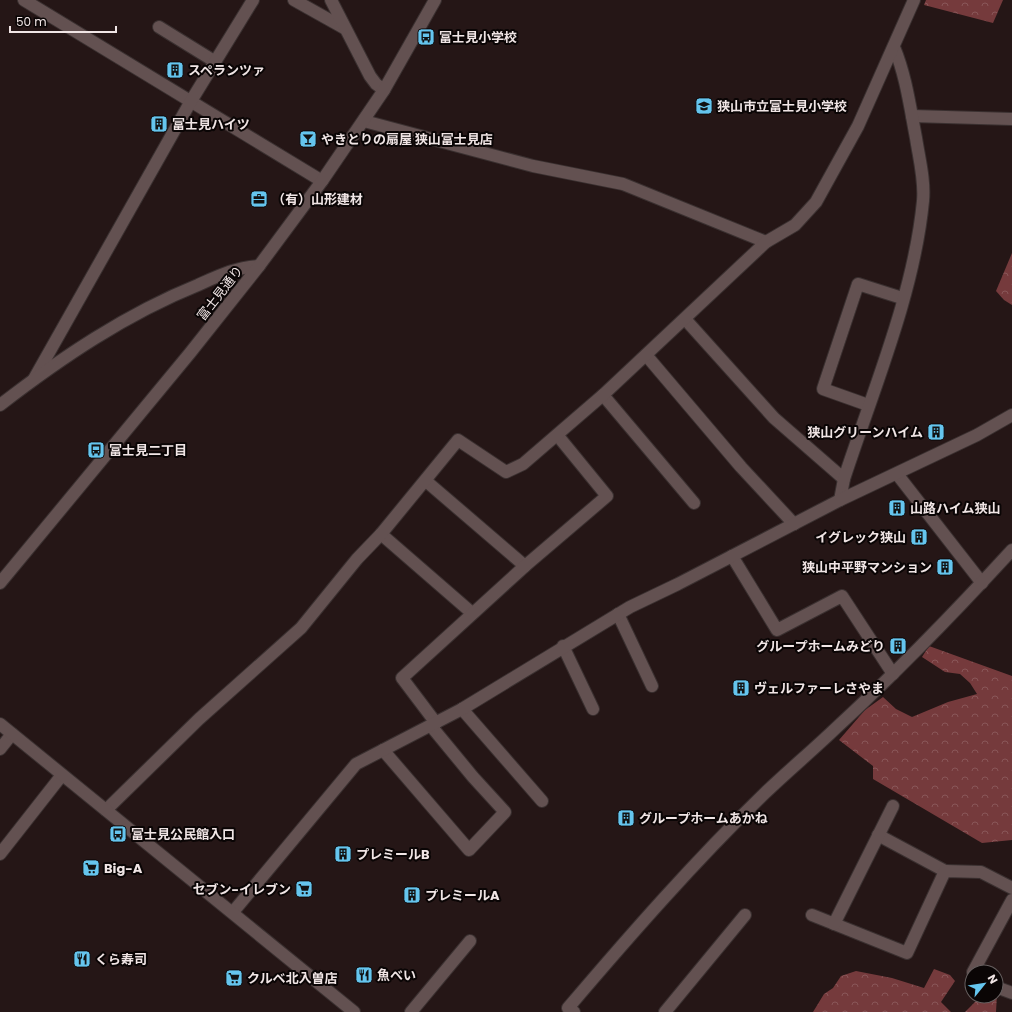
<svg xmlns="http://www.w3.org/2000/svg" width="1012" height="1012" viewBox="0 0 1012 1012" font-family="Poppins,'Noto Sans JP',sans-serif">
<style>
.forest{fill:url(#forest-crowns)}
.lines{fill:none;stroke-linecap:round;stroke-linejoin:round}
.street-casing{stroke:#3a3030;stroke-width:14}
.secondary-casing{stroke:#3a3030;stroke-width:14}
.street{stroke:#635151;stroke-width:12}
.secondary{stroke:#635151;stroke-width:12}
.labels{text-anchor:middle;dominant-baseline:central;stroke-width:4;stroke-linejoin:round;paint-order:stroke}
.poi-label{font-size:13px;font-weight:bold;fill:#f0e5e5;stroke:#0a0505;text-anchor:start}
.street-label{font-size:13px;fill:#f0e5e5;stroke:#0a0505}
</style>
<defs>
<pattern id="forest-crowns" width="20" height="18" patternUnits="userSpaceOnUse"><rect width="20" height="18" fill="#753a3c"/><path d="M2 6a3 3 0 1 1 6 0M12 15a3 3 0 1 1 6 0" fill="none" stroke="#895658"/></pattern>
</defs>
<rect width="100%" height="100%" fill="#251616"/>
<g class="forest">
<path d="M 926,0 L 1003,0 L 993,23 L 924,5 Z"/>
<path d="M 1012,253 L 1012,305 L 1004,300 L 996,291 Z"/>
<path d="M 929,646 L 1012,676 L 1012,840 L 982,843 L 873,779 L 873,766 L 839,740 L 865,710 L 883,697 L 896,709 L 912,717 L 948,702 L 977,694 L 970,683 L 960,674 L 945,672 L 922,657 Z"/>
<path d="M 934,969 L 950,975 L 955,981 L 941,1002 L 951,1012 L 813,1012 L 824,994 L 833,988 L 841,976 L 856,971 L 892,978 L 924,988 Z"/>
<path d="M 997,994 L 996,1012 L 965,1012 L 981,996 L 996,996 Z"/>
</g>
<g class="lines">
<g class="street-casing">
<g id="street">
<path d="M 24,0 L 322,181"/>
<path d="M 294,0 L 344,28"/>
<path d="M 331,0 L 370,76 L 376,84 L 384,90"/>
<path d="M 159,27 L 214,61"/>
<path d="M 912,116 L 1012,119"/>
<path d="M 364,121 L 533,166 L 623,184 L 766,242"/>
<path d="M 685,319 L 774,418 L 844,479"/>
<path d="M 646,355 L 741,467 L 794,524"/>
<path d="M 34,379 L 191,101 L 253,0"/>
<path d="M 603,395 L 694,503"/>
<path d="M 0,405 C 61,358 126,314 198,285 C 218,276 236,267 259,266"/>
<path d="M 868,405 L 823,389 L 858,284 L 902,298"/>
<path d="M 897,474 L 982,583"/>
<path d="M 426,481 L 525,566"/>
<path d="M 840,500 L 844,479 C 873,390 914,294 923,201 C 925,180 919,158 916,138 C 910,107 906,76 894,47"/>
<path d="M 381,534 L 472,613"/>
<path d="M 732,556 L 777,630 L 842,596 L 893,674"/>
<path d="M 618,614 L 652,686"/>
<path d="M 563,646 L 593,709"/>
<path d="M 462,709 L 542,801"/>
<path d="M 436,723 L 402,678 L 525,566 L 607,496 L 558,436"/>
<path d="M 0,749 L 12,734"/>
<path d="M 383,750 L 469,850 L 505,812 L 473,777 L 431,726"/>
<path d="M 106,810 L 199,719 L 301,628 L 357,559 L 381,534 L 458,440 L 506,472 L 523,464 L 603,395 L 766,242 L 795,225 L 816,202 L 858,126 L 914,0"/>
<path d="M 878,835 L 945,871"/>
<path d="M 0,854 L 62,775"/>
<path d="M 233,912 L 356,764 L 462,709 L 630,607 L 678,584 L 840,500 L 977,435 L 1012,415"/>
<path d="M 812,915 L 907,953 L 945,871 L 981,872 L 1012,888"/>
<path d="M 834,924 L 893,806"/>
<path d="M 973,972 L 1012,900"/>
<path d="M 996,987 L 1012,993"/>
<path d="M 411,1012 L 470,941"/>
<path d="M 574,1012 L 568,1008 C 631,934 695,861 765,793 C 788,771 813,750 836,728 C 897,672 956,611 1012,550"/>
<path d="M 665,1012 L 745,915"/>
</g>
</g>
<g class="secondary-casing">
<g id="secondary">
<path d="M 0,583 L 190,353 L 259,266 L 322,181 L 384,90 L 435,0"/>
<path d="M 0,724 L 354,1012"/>
</g>
</g>
<use href="#street" class="street"/>
<use href="#secondary" class="secondary"/>
</g>
<defs>
<g id="bus-square" transform="scale(0.9)"><rect x="-9" y="-9" width="18" height="18" rx="4" fill="#65c5ee" stroke="#0a0505"/><path d="M-5-6H5V4H4V6H2V4H-2V6H-4V4H-5ZM-3.5-4V0h7V-4ZM-3.5 1.2v1.5H-2V1.2ZM2 1.2v1.5H3.5V1.2Z" fill="#111"/></g>
<g id="building-square" transform="scale(0.9)"><rect x="-9" y="-9" width="18" height="18" rx="4" fill="#65c5ee" stroke="#0a0505"/><path d="M-4-6H4V6H1V3H-1V6H-4ZM-2.5-4.3h1.7v1.8h-1.7ZM.8-4.3h1.7v1.8H.8ZM-2.5-1h1.7V.8h-1.7ZM.8-1h1.7V.8H.8Z" fill="#111"/></g>
<g id="school-square" transform="scale(0.9)"><rect x="-9" y="-9" width="18" height="18" rx="4" fill="#65c5ee" stroke="#0a0505"/><path d="M0-5L7-2L0 1L-7-2ZM-4 1L0 2.5L4 1V4Q0 6-4 4Z" fill="#111"/></g>
<g id="bar-square" transform="scale(0.9)"><rect x="-9" y="-9" width="18" height="18" rx="4" fill="#65c5ee" stroke="#0a0505"/><path d="M-6-5H6L.8 .8V4.5H3.5V6h-7V4.5H-.8V.8Z" fill="#111"/></g>
<g id="office-square" transform="scale(0.9)"><rect x="-9" y="-9" width="18" height="18" rx="4" fill="#65c5ee" stroke="#0a0505"/><path d="M-6-3h4V-5.5h4V-3h4V5H-6ZM-1-4.5V-3h2v-1.5ZM-6 0V1H6V0Z" fill="#111"/></g>
<g id="supermarket-square" transform="scale(0.9)"><rect x="-9" y="-9" width="18" height="18" rx="4" fill="#65c5ee" stroke="#0a0505"/><path d="M-6-5.5h2.5l.6 2H6L4.5 2H-2.5L-4.4-4H-6ZM-1.5 3.2a1.3 1.3 0 1 0 .1 0ZM3 3.2a1.3 1.3 0 1 0 .1 0Z" fill="#111"/></g>
<g id="restaurant-square" transform="scale(0.9)"><rect x="-9" y="-9" width="18" height="18" rx="4" fill="#65c5ee" stroke="#0a0505"/><path d="M-5-6h1v4h1v-4h1v4h1v-4h1v5L-1.5 .5V6h-2V.5L-5-1ZM5-6V6H3V1.5H1.5Q1.5-4 5-6Z" fill="#111"/></g>
</defs>
<g fill-rule="evenodd">
<use href="#bus-square" x="426" y="37"/>
<use href="#building-square" x="175" y="70"/>
<use href="#school-square" x="704" y="106"/>
<use href="#building-square" x="159" y="124"/>
<use href="#bar-square" x="308" y="139"/>
<use href="#office-square" x="259" y="199"/>
<use href="#building-square" x="936" y="432"/>
<use href="#bus-square" x="96" y="450"/>
<use href="#building-square" x="897" y="508"/>
<use href="#building-square" x="919" y="537"/>
<use href="#building-square" x="945" y="567"/>
<use href="#building-square" x="898" y="646"/>
<use href="#building-square" x="741" y="688"/>
<use href="#building-square" x="626" y="818"/>
<use href="#bus-square" x="118" y="834"/>
<use href="#building-square" x="343" y="854"/>
<use href="#supermarket-square" x="91" y="868"/>
<use href="#supermarket-square" x="304" y="889"/>
<use href="#building-square" x="412" y="895"/>
<use href="#restaurant-square" x="82" y="959"/>
<use href="#restaurant-square" x="364" y="975"/>
<use href="#supermarket-square" x="234" y="978"/>
</g>
<g class="labels">
<g class="poi-label">
<text x="439" y="37">富士見小学校</text>
<text x="188" y="70">スペランツァ</text>
<text x="717" y="106">狭山市立富士見小学校</text>
<text x="172" y="124">富士見ハイツ</text>
<text x="321" y="139">やきとりの扇屋 狭山富士見店</text>
<text x="272" y="199">（有）山形建材</text>
<text x="923" y="432" text-anchor="end">狭山グリーンハイム</text>
<text x="109" y="450">富士見二丁目</text>
<text x="910" y="508">山路ハイム狭山</text>
<text x="906" y="537" text-anchor="end">イグレック狭山</text>
<text x="932" y="567" text-anchor="end">狭山中平野マンション</text>
<text x="885" y="646" text-anchor="end">グループホームみどり</text>
<text x="754" y="688">ヴェルファーレさやま</text>
<text x="639" y="818">グループホームあかね</text>
<text x="131" y="834">富士見公民館入口</text>
<text x="356" y="854">プレミールB</text>
<text x="104" y="868">Big-A</text>
<text x="291" y="889" text-anchor="end">セブン-イレブン</text>
<text x="425" y="895">プレミールA</text>
<text x="95" y="959">くら寿司</text>
<text x="377" y="975">魚べい</text>
<text x="247" y="978">クルベ北入曽店</text>
</g>
<g class="street-label">
<text transform="translate(220 293) rotate(-52)">富士見通り</text>
</g>
</g>
<g transform="translate(984 984) rotate(60)"><circle r="19" fill="#0a0505" stroke="#665f5f"/>
<path d="M0-3L7 15L0 10L-7 15Z" fill="#65c5ee"/>
<text y="-6" font-size="11" font-weight="bold" text-anchor="middle" fill="#f0e5e5">N</text>
</g>
<path d="M10 26v6h106v-6" fill="none" stroke="#f0e5e5" stroke-width="2"/>
<text x="16" y="26" font-size="12" fill="#f0e5e5" stroke="#0a0505" stroke-width="3" paint-order="stroke">50 m</text>
</svg>
